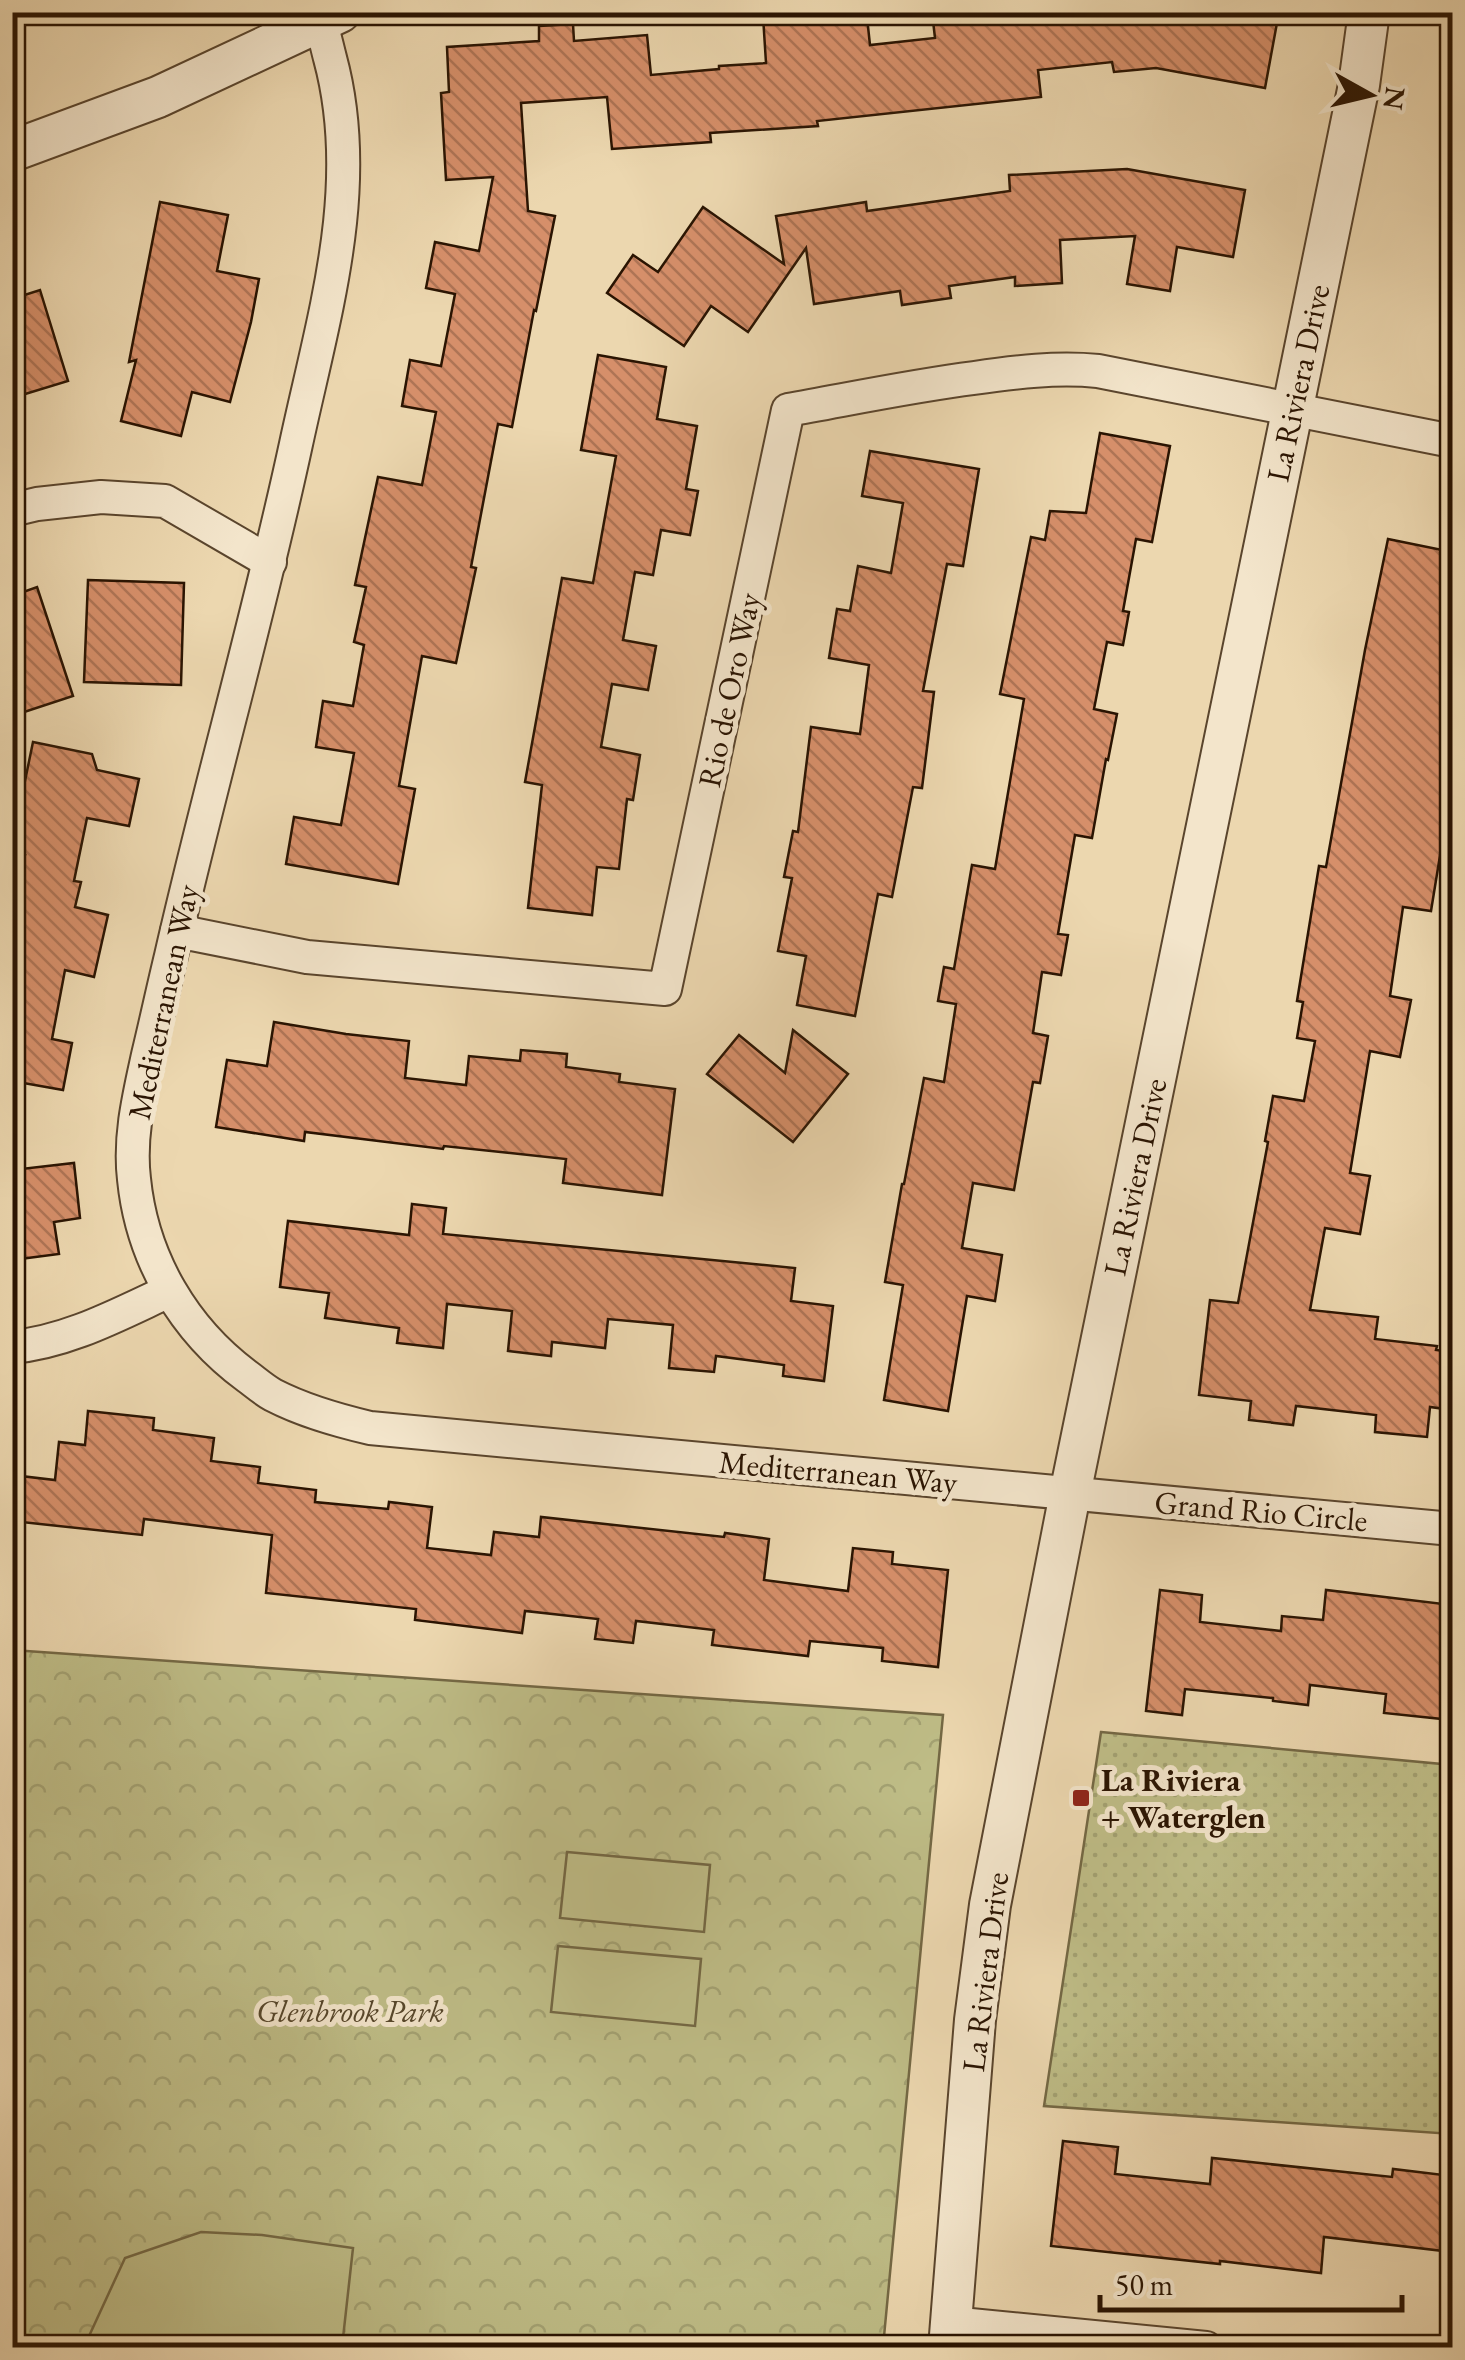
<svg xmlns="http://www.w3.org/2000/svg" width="1465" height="2360" viewBox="0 0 1465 2360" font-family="'EB Garamond',serif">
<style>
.grass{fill:url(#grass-dots);stroke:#746844;stroke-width:2.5}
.park{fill:url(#park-crowns);stroke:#746844;stroke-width:2.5}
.pitch{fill:#bebc86;stroke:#746844;stroke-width:2.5}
.building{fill:url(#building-back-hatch);stroke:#2a1402;stroke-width:2.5}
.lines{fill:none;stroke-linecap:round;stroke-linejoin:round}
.minor-casing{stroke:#5a452d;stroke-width:36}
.tertiary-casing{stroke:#5a452d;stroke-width:44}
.minor{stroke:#f3e5cb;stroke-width:32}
.tertiary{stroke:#f3e5cb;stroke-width:40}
.poi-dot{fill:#8f2418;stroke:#f3e5cb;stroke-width:4}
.labels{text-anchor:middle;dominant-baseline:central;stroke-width:10;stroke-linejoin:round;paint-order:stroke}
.street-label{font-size:32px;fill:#2a1402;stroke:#f3e5cb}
.poi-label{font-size:32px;font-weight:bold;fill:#2a1402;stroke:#f3e5cb;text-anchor:start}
.park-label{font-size:32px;font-style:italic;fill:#56462a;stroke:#f3e5cb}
</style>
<defs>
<pattern id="grass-dots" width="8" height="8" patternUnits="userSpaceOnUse" patternTransform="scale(2.5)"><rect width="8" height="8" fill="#bebc86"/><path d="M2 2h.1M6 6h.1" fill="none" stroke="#a3a172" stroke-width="1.8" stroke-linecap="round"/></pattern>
<pattern id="park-crowns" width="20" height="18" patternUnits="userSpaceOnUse" patternTransform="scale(2.5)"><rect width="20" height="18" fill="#bebc86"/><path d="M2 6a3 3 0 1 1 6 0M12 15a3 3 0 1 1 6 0" fill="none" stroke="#a3a172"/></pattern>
<pattern id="building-back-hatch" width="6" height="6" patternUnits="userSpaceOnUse" patternTransform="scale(2.5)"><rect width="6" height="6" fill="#d68f6a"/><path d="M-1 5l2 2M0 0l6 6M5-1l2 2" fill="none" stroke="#ae7455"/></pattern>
</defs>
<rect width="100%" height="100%" fill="#ecd7af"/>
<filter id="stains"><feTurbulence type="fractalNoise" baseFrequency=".002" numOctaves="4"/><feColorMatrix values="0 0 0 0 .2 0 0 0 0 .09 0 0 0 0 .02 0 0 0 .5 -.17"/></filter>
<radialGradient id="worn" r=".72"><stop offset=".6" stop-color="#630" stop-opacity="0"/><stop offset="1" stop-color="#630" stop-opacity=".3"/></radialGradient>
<path class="grass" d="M 1101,1732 L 1452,1765 L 1452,2134 L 1044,2106 Z"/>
<path class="park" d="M 12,1650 L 943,1715 L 883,2347 L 13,2347 Z"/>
<g class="pitch">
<path d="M 567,1852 L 710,1865 L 704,1932 L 560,1918 Z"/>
<path d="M 558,1946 L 701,1959 L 695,2026 L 551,2012 Z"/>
<path d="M 201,2232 L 262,2235 L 353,2248 L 342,2347 L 84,2347 L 125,2258 Z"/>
</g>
<g class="building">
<path d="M 932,12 L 1279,12 L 1265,88 L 1156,68 L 1114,72 L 1112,62 L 1038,70 L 1041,97 L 817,121 L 818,126 L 710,133 L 711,142 L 612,149 L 607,97 L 521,103 L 528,211 L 555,216 L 536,311 L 534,310 L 512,427 L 498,424 L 471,567 L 476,568 L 456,663 L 422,656 L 399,786 L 415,789 L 398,884 L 286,864 L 294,817 L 341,825 L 354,753 L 316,747 L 323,701 L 353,706 L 364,645 L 354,642 L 366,587 L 355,585 L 378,477 L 422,485 L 436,412 L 402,406 L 410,360 L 441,366 L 455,294 L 426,288 L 435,242 L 479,251 L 493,177 L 446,180 L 441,93 L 449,92 L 447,47 L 539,41 L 539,26 L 573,24 L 574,41 L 647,35 L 651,75 L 719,69 L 719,66 L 766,63 L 763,16 L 811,14 L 812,22 L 867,17 L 870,45 L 935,38 Z"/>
<path d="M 1127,169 L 1245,190 L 1233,257 L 1177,247 L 1170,291 L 1127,284 L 1135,236 L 1060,240 L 1062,283 L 1015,286 L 1015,277 L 949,286 L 951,298 L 902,305 L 900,291 L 814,304 L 806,248 L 748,332 L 711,306 L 684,346 L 607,293 L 633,255 L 658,272 L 703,207 L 784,264 L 776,216 L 866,202 L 867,211 L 1010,191 L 1009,175 Z"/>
<path d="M 160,202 L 228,215 L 217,271 L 259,279 L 251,322 L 230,402 L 192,392 L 181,436 L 121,421 L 136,360 L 129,362 Z"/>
<path d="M 40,290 L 68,381 L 12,398 L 12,299 Z"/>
<path d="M 598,355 L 666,367 L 657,419 L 697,426 L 686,489 L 698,491 L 690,535 L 661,530 L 653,575 L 635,572 L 623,640 L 656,646 L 648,690 L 612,684 L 601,747 L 640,755 L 633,800 L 627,799 L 619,869 L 597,867 L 592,915 L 528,908 L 542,785 L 525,782 L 562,578 L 593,583 L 616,456 L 581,450 Z"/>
<path d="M 1100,433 L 1170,446 L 1152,542 L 1136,539 L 1123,611 L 1129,612 L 1123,645 L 1107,642 L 1094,709 L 1117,714 L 1108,760 L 1106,759 L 1092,838 L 1075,835 L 1058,934 L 1068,935 L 1061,975 L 1042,972 L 1033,1033 L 1048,1036 L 1040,1083 L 1033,1082 L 1014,1190 L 973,1183 L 962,1248 L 1002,1255 L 995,1301 L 967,1296 L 948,1411 L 884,1400 L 903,1285 L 885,1282 L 902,1184 L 904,1184 L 924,1078 L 944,1082 L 956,1004 L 938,1001 L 944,967 L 954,969 L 972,865 L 995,869 L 1024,699 L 1000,694 L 1031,537 L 1045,540 L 1050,511 L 1086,513 Z"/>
<path d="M 870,451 L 979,469 L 963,566 L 947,564 L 923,691 L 934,692 L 922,788 L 913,787 L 892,897 L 878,894 L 855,1016 L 797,1005 L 806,956 L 778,951 L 792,878 L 784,877 L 793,831 L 798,832 L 811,727 L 860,734 L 869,665 L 829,658 L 837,609 L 850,611 L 858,566 L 891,573 L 903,503 L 862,496 Z"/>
<path d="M 1388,539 L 1452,552 L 1452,797 L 1447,831 L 1444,831 L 1431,911 L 1403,907 L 1390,996 L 1411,1000 L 1400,1057 L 1370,1051 L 1350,1173 L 1370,1176 L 1360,1234 L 1325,1228 L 1310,1310 L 1378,1317 L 1375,1339 L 1437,1346 L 1436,1350 L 1452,1352 L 1452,1410 L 1430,1407 L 1427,1437 L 1375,1432 L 1376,1415 L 1296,1406 L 1293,1425 L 1249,1420 L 1251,1401 L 1199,1395 L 1210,1300 L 1238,1303 L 1268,1142 L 1265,1141 L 1273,1096 L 1304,1101 L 1315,1041 L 1297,1038 L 1303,1002 L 1297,1001 L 1319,866 L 1326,867 L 1365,650 Z"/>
<path d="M 88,580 L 184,583 L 181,685 L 84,682 Z"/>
<path d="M 37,587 L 73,696 L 12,716 L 12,596 Z"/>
<path d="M 33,742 L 92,754 L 97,770 L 139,779 L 129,826 L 87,818 L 74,881 L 81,882 L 75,907 L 108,915 L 94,977 L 65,970 L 52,1039 L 72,1043 L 63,1090 L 12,1081 L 12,908 L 25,855 L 12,853 L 12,844 Z"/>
<path d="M 274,1022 L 346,1034 L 409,1041 L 405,1078 L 466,1085 L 469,1056 L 520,1061 L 521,1050 L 567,1054 L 566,1067 L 620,1074 L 619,1082 L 675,1089 L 662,1195 L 563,1183 L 566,1159 L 444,1146 L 443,1149 L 305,1132 L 304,1141 L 216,1127 L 227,1060 L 267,1066 Z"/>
<path d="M 793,1030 L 848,1074 L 793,1142 L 707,1074 L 739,1035 L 785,1073 Z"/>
<path d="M 74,1163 L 80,1218 L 54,1222 L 59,1254 L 12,1260 L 12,1170 Z"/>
<path d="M 412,1204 L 446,1208 L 443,1234 L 795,1268 L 791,1301 L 833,1306 L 824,1381 L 783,1376 L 784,1365 L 716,1356 L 714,1372 L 669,1368 L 673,1325 L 608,1319 L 605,1348 L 552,1342 L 551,1356 L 508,1351 L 512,1311 L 447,1304 L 443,1348 L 397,1343 L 399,1328 L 325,1318 L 329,1293 L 280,1287 L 288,1221 L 409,1235 Z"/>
<path d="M 88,1411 L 154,1418 L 153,1430 L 214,1438 L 211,1461 L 260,1467 L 258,1483 L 316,1490 L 315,1502 L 388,1509 L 389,1502 L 432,1507 L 427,1548 L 491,1555 L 494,1532 L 539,1537 L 541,1517 L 724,1537 L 725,1533 L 769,1539 L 764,1580 L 848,1591 L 853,1548 L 893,1552 L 892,1564 L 948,1570 L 938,1667 L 882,1661 L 883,1648 L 810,1641 L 808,1656 L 712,1645 L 714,1630 L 636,1621 L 633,1643 L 595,1639 L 598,1619 L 525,1611 L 522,1633 L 415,1620 L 416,1609 L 266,1593 L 272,1535 L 144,1519 L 142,1535 L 12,1521 L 12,1475 L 55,1480 L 59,1442 L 85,1445 Z"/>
<path d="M 1160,1590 L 1202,1595 L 1200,1622 L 1281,1631 L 1282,1616 L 1323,1620 L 1326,1590 L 1452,1605 L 1452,1720 L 1384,1713 L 1386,1694 L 1310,1685 L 1308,1705 L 1273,1701 L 1273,1698 L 1185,1689 L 1182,1715 L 1146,1711 Z"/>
<path d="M 1063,2141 L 1118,2147 L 1115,2174 L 1210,2184 L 1212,2158 L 1392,2177 L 1393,2169 L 1452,2176 L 1452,2252 L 1324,2237 L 1321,2273 L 1220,2261 L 1220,2264 L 1051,2246 Z"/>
</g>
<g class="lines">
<g class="minor-casing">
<g id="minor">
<path d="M 317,12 C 323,27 326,43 330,58 C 365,187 323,318 296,444 C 259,616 210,785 171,956 C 163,989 156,1022 148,1055 C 139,1096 129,1137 134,1179 C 142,1259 184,1330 248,1377 C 256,1383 264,1390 273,1395 C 304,1411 336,1420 370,1428 L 1452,1529"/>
<path d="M 12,510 L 37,504 L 101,497 L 165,501 L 270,562"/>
<path d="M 177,931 L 307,957 L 665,989 L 788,410 C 850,399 911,386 974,378 C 1016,372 1056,367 1098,371 L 1452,441"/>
<path d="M 12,1347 C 68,1342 119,1314 169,1291"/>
<path d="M 950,2323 L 1206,2348"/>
</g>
</g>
<g class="tertiary-casing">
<g id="tertiary">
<path d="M 12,151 L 158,97 L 340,12"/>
<path d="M 949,2348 L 975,2020 L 990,1905 L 1070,1494 L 1359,85 L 1369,12"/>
</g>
</g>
<use href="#minor" class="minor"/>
<use href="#tertiary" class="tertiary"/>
</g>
<rect class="poi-dot" x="1071" y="1788" width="20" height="20" rx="5"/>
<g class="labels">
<g class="street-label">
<text transform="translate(1298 383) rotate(-78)">La Riviera Drive</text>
<text transform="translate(729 690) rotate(-78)">Rio de Oro Way</text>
<text transform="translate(163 1002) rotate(-78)">Mediterranean Way</text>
<text transform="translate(1135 1177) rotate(-78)">La Riviera Drive</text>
<text transform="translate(838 1472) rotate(5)">Mediterranean Way</text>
<text transform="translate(1261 1511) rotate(5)">Grand Rio Circle</text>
<text transform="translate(985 1972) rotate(-83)">La Riviera Drive</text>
</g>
<g class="poi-label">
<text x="1101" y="1780">La Riviera<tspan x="1101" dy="37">+ Waterglen</tspan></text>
</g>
<g class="park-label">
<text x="350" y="2011">Glenbrook Park</text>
</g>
</g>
<rect width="1465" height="2360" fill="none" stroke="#ecd7af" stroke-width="50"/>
<rect x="15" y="15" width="1435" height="2330" fill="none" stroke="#2a1402" stroke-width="5"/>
<rect x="25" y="25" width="1415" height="2310" fill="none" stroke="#2a1402" stroke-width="2.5"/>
<g transform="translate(1370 95) rotate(98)" stroke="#f3e5cb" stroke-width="8" paint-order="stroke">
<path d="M0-8L18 38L0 25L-18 38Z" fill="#2a1402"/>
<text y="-15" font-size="28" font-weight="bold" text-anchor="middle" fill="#2a1402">N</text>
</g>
<path d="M1100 2295v15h302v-15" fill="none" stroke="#2a1402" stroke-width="5"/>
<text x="1115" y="2295" font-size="30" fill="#2a1402" stroke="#f3e5cb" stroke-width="8" paint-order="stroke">50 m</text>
<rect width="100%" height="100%" filter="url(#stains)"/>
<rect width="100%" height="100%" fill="url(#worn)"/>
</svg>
